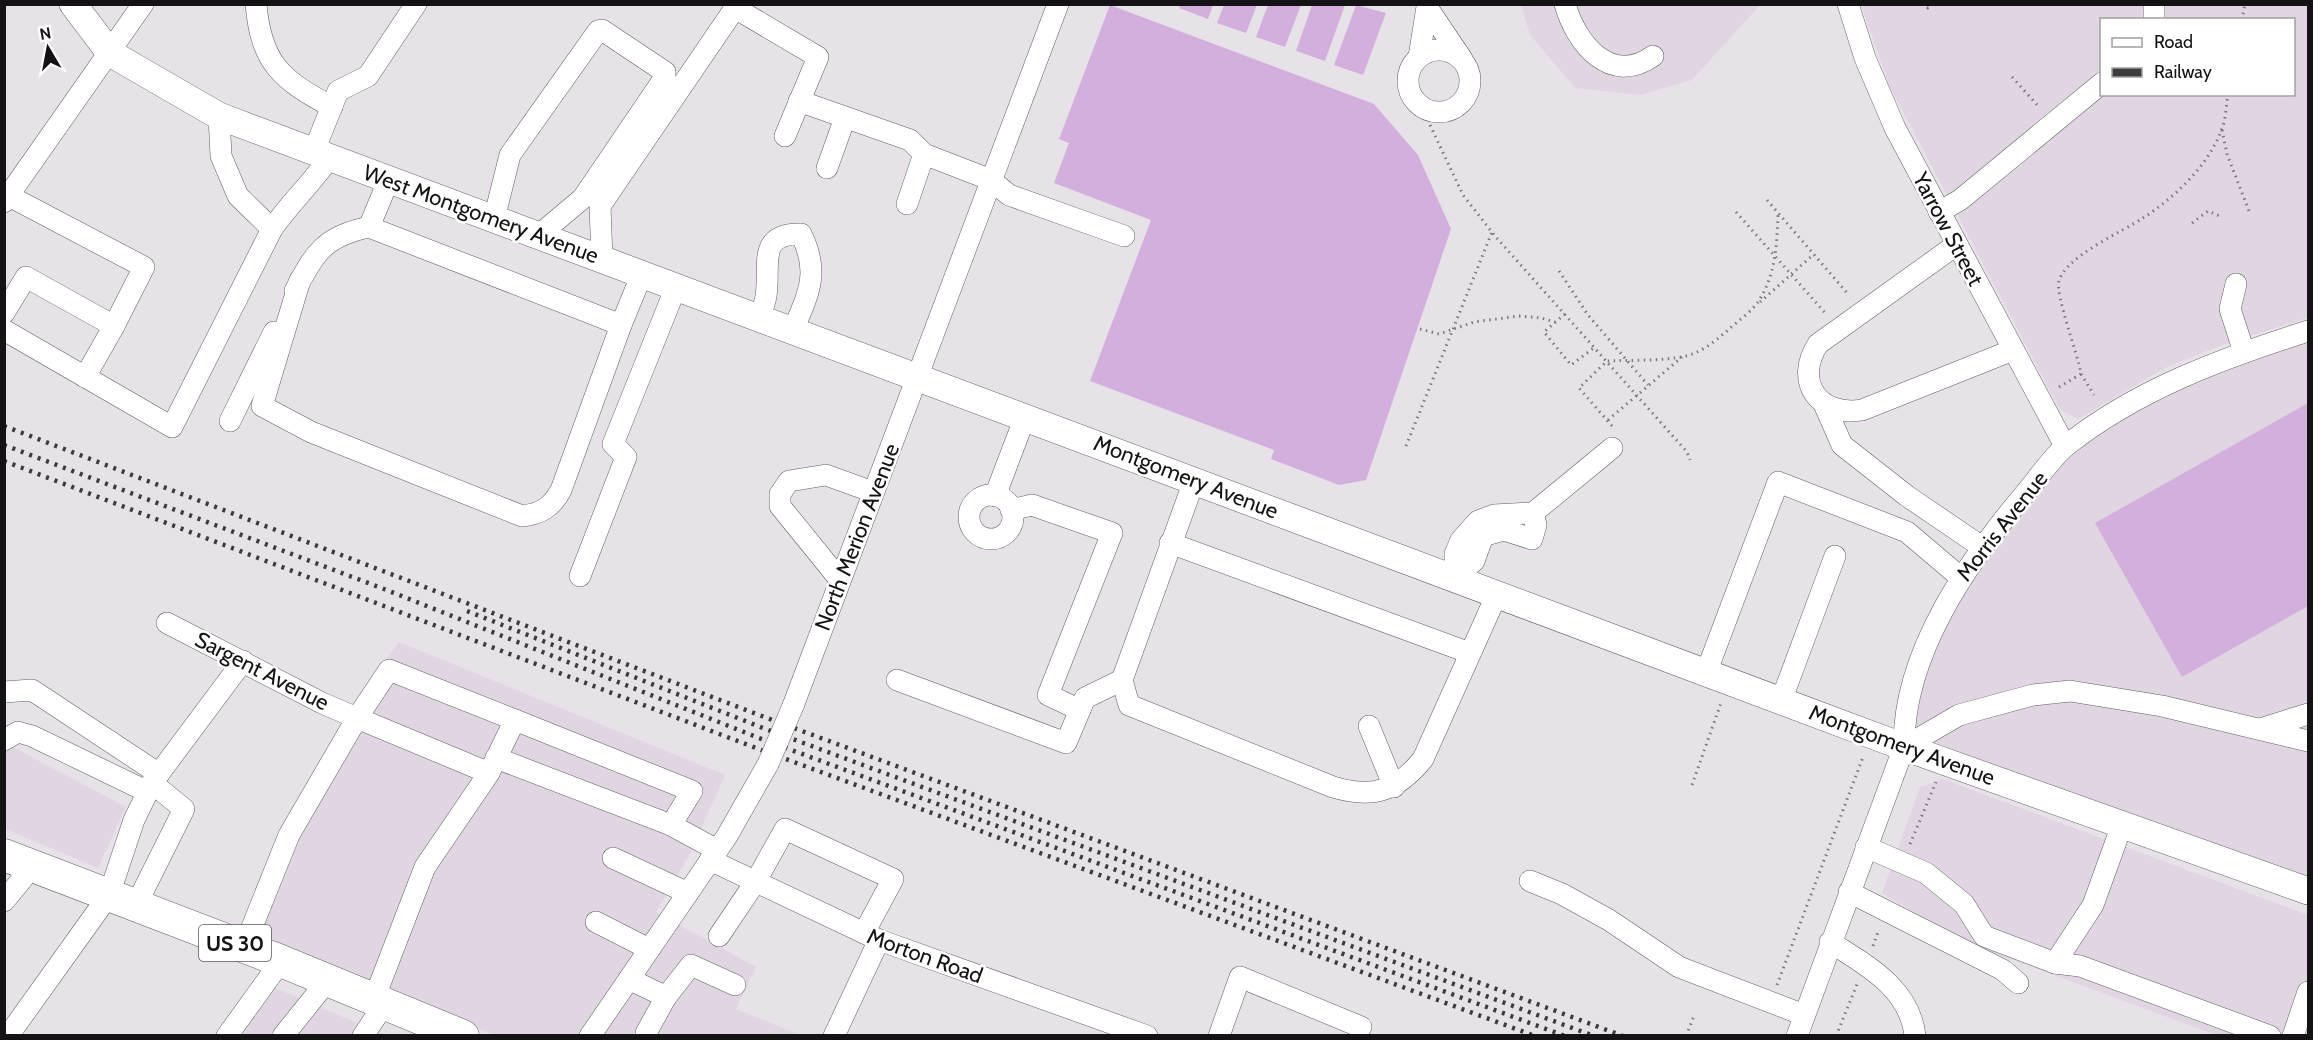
<svg xmlns="http://www.w3.org/2000/svg" width="2313" height="1040" viewBox="0 0 2313 1040" font-family="Cabin,sans-serif">
<style>
.built{fill:#e0d6e2;fill-rule:evenodd}
.garden{fill:#d3afdd}
.lines{fill:none;stroke-linecap:round;stroke-linejoin:round}
.minor-casing{stroke:#625e63;stroke-width:22}
.major-casing{stroke:#625e63;stroke-width:28}
.highway-casing{stroke:#625e63;stroke-width:33}
.path{stroke:#7c797d;stroke-width:3;stroke-dasharray:1.5 4.5;stroke-linecap:butt}
.minor{stroke:#fff;stroke-width:21}
.major{stroke:#fff;stroke-width:27}
.highway{stroke:#fff;stroke-width:32}
.rail{stroke:#3e3b3e;stroke-width:4.5;stroke-dasharray:3 6;stroke-linecap:butt}
.minor-bridge-casing{stroke:#625e63;stroke-width:22;stroke-linecap:butt}
.minor-bridge{stroke:#fff;stroke-width:21}
.labels{text-anchor:middle;dominant-baseline:central;stroke-width:5;stroke-linejoin:round;paint-order:stroke}
.shield{fill:#fff;stroke:#5a595a;stroke-width:1.5}
.shield-label{font-size:21px;font-weight:bold;fill:#141214}
.street-label{font-size:22px;fill:#141214;stroke:#fff}
</style>
<rect width="100%" height="100%" fill="#e7e2e8"/>
<g class="built">
<path d="M 1521,5 L 1760,5 L 1692,80 L 1640,95 L 1575,88 L 1530,35 Z"/>
<path d="M 1861,5 L 2308,5 L 2308,318 L 2227,343 L 2167,367 L 2078,419 L 2060,410 L 1889,85 ZM 2102,20 L 2294,20 L 2294,94 L 2102,94 Z"/>
<path d="M 2308,331 L 2308,891 L 1904,747 L 1929,640 L 2065,446 L 2133,401 Z"/>
<path d="M 399,642 L 725,775 L 690,854 L 656,912 L 756,967 L 736,1009 L 800,1035 L 494,1035 L 260,942 L 256,930 L 296,834 L 387,658 Z"/>
<path d="M 4,723 L 11,746 L 126,807 L 98,868 L 5,829 Z"/>
<path d="M 1943,779 L 2308,915 L 2308,1035 L 2216,1035 L 1962,941 L 1882,893 L 1920,787 Z"/>
<path d="M 273,987 L 385,1035 L 238,1036 Z"/>
</g>
<g class="garden">
<path d="M 1181,4 L 1213,4 L 1213,5 L 1208,19 L 1179,8 Z"/>
<path d="M 1110,5 L 1374,104 L 1418,155 L 1451,229 L 1366,480 L 1339,485 L 1271,459 L 1274,450 L 1090,381 L 1151,220 L 1054,183 L 1069,143 L 1059,139 Z"/>
<path d="M 1224,5 L 1257,5 L 1246,33 L 1217,23 Z"/>
<path d="M 1268,5 L 1301,5 L 1285,47 L 1256,37 Z"/>
<path d="M 1312,5 L 1345,5 L 1325,61 L 1296,51 Z"/>
<path d="M 1356,5 L 1386,13 L 1363,75 L 1334,65 Z"/>
<path d="M 2308,403 L 2308,606 L 2182,677 L 2095,523 Z"/>
</g>
<g class="lines">
<g class="minor-casing">
<g id="minor">
<path d="M 256,4 C 261,64 282,80 332,107"/>
<path d="M 1565,4 C 1576,44 1611,86 1653,56"/>
<path d="M 1848,4 L 1865,58 L 1895,128 L 2065,446"/>
<path d="M 2154,20 L 2154,4"/>
<circle cx="1439" cy="81" r="31"/>
<path d="M 1419,57 L 1427,7 L 1462,59"/>
<path d="M 799,101 L 910,140 L 924,154 L 907,204"/>
<path d="M 219,116 L 221,156 L 238,196 L 272,229"/>
<path d="M 314,151 L 338,91 L 368,76 L 416,4"/>
<path d="M 924,154 L 991,180 L 1009,195 L 1124,236"/>
<path d="M 827,168 L 845,118"/>
<path d="M 9,196 L 144,267 L 114,326"/>
<path d="M 4,202 L 143,4"/>
<path d="M 1939,212 L 1960,200 L 2102,83"/>
<path d="M 494,219 L 510,155 L 598,31 L 602,30 L 665,72 L 665,77 L 583,198 L 539,235"/>
<path d="M 369,227 L 389,179"/>
<path d="M 1956,245 L 1818,344 C 1794,381 1818,417 1862,410 L 2013,350"/>
<path d="M 602,259 L 600,206 L 735,8 L 818,57 L 785,136"/>
<path d="M 300,280 L 262,406 L 311,432 L 522,516 C 541,514 552,507 561,490 L 621,325 L 642,274"/>
<path d="M 2236,284 L 2230,309 L 2244,352"/>
<path d="M 295,291 C 314,253 325,236 369,227 L 621,325"/>
<path d="M 4,313 L 26,277 L 114,326 L 85,377"/>
<path d="M 759,319 C 761,311 765,304 766,296 C 771,266 756,233 801,234 C 820,272 809,293 793,330"/>
<path d="M 4,330 L 172,427 L 272,229 C 290,203 312,183 330,157"/>
<path d="M 1824,404 L 1842,445 L 1907,496 L 1982,547"/>
<path d="M 230,421 L 274,332"/>
<path d="M 1194,481 L 1122,680 L 1129,705 L 1333,787 C 1373,799 1397,791 1423,759 L 1497,594"/>
<circle cx="991" cy="517" r="22"/>
<path d="M 995,496 L 1025,417"/>
<path d="M 1011,510 L 1032,505 L 1112,533 L 1048,695 L 1080,710"/>
<path d="M 1170,543 L 1470,653"/>
<path d="M 580,576 L 626,457 L 613,444 L 676,287"/>
<path d="M 1455,578 L 1455,554 L 1461,540 L 1478,521 L 1494,515 L 1533,513 L 1612,448"/>
<path d="M 1455,578 L 1474,561 L 1483,536 L 1504,530 L 1532,539 L 1536,525 L 1533,513"/>
<path d="M 840,580 L 780,506 L 780,494 L 789,481 L 826,475 L 873,492"/>
<path d="M 167,623 L 322,703 L 357,718 L 389,670 L 515,720 L 489,773"/>
<path d="M 1706,673 L 1778,482 L 1907,532 L 1960,577"/>
<path d="M 897,680 L 1066,743 L 1085,698 L 1122,680"/>
<path d="M 4,692 L 32,690 L 159,774"/>
<path d="M 1781,701 L 1835,556"/>
<path d="M 793,706 L 1058,4"/>
<path d="M 515,720 L 692,791 L 671,825 L 717,850"/>
<path d="M 1369,726 L 1394,787"/>
<path d="M 2260,729 L 2308,714"/>
<path d="M 4,740 L 18,732 L 32,736 L 148,792"/>
<path d="M 1904,747 L 1959,715 L 2033,695 L 2070,691 L 2162,706 L 2308,741"/>
<path d="M 496,758 L 671,825"/>
<path d="M 1866,847 L 1926,873 L 1964,904 L 1984,936 L 2055,963 L 2093,905 L 2122,825"/>
<path d="M 613,858 L 688,893"/>
<path d="M 710,860 L 879,940 L 1147,1036"/>
<path d="M 1530,881 L 1562,894 L 1609,920 L 1679,967 L 1804,1015"/>
<path d="M 1849,892 L 2003,970 L 2018,983"/>
<path d="M 4,901 L 33,866"/>
<path d="M 136,905 L 184,809 L 152,783"/>
<path d="M 596,922 L 649,949"/>
<path d="M 719,936 L 756,881 L 785,829 L 893,879 L 864,933"/>
<path d="M 1830,942 C 1866,965 1910,988 1915,1036"/>
<path d="M 244,947 L 289,835 L 357,718 L 489,773 L 425,867 L 374,999"/>
<path d="M 2055,963 L 2080,966 L 2270,1036"/>
<path d="M 629,979 L 666,997 L 646,1033"/>
<path d="M 666,997 L 691,965 L 735,985"/>
<path d="M 8,1036 L 109,895 L 134,820 L 152,783 L 243,661"/>
<path d="M 227,1036 L 281,961"/>
<path d="M 283,1036 L 328,980"/>
<path d="M 363,1036 L 385,1003"/>
<path d="M 590,1036 L 727,836 L 768,764"/>
<path d="M 834,1036 L 879,940"/>
<path d="M 1219,1036 L 1240,977 L 1361,1027"/>
<path d="M 1797,1036 L 1904,747 C 1903,652 1969,560 2028,490 C 2040,476 2052,457 2067,445 C 2138,389 2223,358 2308,331"/>
<path d="M 2293,1036 L 2308,992"/>
</g>
</g>
<g class="major-casing">
<path id="major" d="M 73,4 L 110,53 L 219,116 L 1904,747 L 2308,891"/>
</g>
<g class="highway-casing">
<path id="highway" d="M 4,855 L 281,961 L 463,1036"/>
</g>
<g class="path">
<path d="M 1922,4 L 1928,8 L 1932,4"/>
<path d="M 2242,20 L 2245,4"/>
<path d="M 2012,77 L 2040,108"/>
<path d="M 1430,125 L 1463,195 L 1495,236 L 1687,452 L 1690,460"/>
<path d="M 2222,130 L 2227,154 L 2249,211"/>
<path d="M 1767,200 L 1848,294"/>
<path d="M 1736,212 L 1826,314"/>
<path d="M 2192,223 L 2208,211 L 2222,217"/>
<path d="M 1559,271 L 1588,315 L 1648,385"/>
<path d="M 1760,302 L 1813,255"/>
<path d="M 1565,314 L 1544,332 L 1571,365 L 1595,347"/>
<path d="M 1420,329 L 1439,334 L 1474,322 L 1519,316 L 1541,318 L 1555,322"/>
<path d="M 2081,374 L 2094,395"/>
<path d="M 2059,387 L 2081,374 C 2078,354 2055,295 2059,281 C 2066,256 2122,232 2143,218 C 2174,198 2208,166 2221,131 C 2226,120 2226,106 2228,94"/>
<path d="M 1608,420 L 1682,357"/>
<path d="M 1612,426 L 1579,388 L 1607,361 C 1631,360 1657,361 1681,357 C 1700,354 1714,342 1728,330 C 1737,322 1751,312 1758,302 C 1776,275 1777,243 1778,213"/>
<path d="M 1406,446 L 1492,232"/>
<path d="M 1692,785 L 1721,703"/>
<path d="M 1910,844 L 1936,782"/>
<path d="M 1873,946 L 1879,929"/>
<path d="M 1777,985 L 1863,757"/>
<path d="M 1686,1036 L 1694,1016"/>
<path d="M 1836,1036 L 1858,982"/>
</g>
<use href="#minor" class="minor"/>
<use href="#major" class="major"/>
<use href="#highway" class="highway"/>
<g class="rail">
<path d="M 4,426 L 767,718 L 1623,1036"/>
<path d="M 4,445 L 384,589 L 759,738 L 1565,1036"/>
<path d="M 4,461 L 756,748 L 1535,1036"/>
<path d="M 467,611 L 763,728 L 1594,1036"/>
</g>
<g class="minor-bridge-casing">
<path id="minor-bridge" d="M 768,764 L 793,706"/>
</g>
<use href="#minor-bridge" class="minor-bridge"/>
</g>
<g class="labels">
<rect class="shield" x="199" y="925" width="72" height="36" rx="4.5"/>
<g class="shield-label">
<text x="235" y="943">US 30</text>
</g>
<g class="street-label">
<text transform="translate(481 214) rotate(20)">West Montgomery Avenue</text>
<text transform="translate(1948 229) rotate(62)">Yarrow Street</text>
<text transform="translate(1186 477) rotate(21)">Montgomery Avenue</text>
<text transform="translate(2002 526) rotate(-52)">Morris Avenue</text>
<text transform="translate(857 537) rotate(-69)">North Merion Avenue</text>
<text transform="translate(262 671) rotate(27)">Sargent Avenue</text>
<text transform="translate(1902 745) rotate(20)">Montgomery Avenue</text>
<text transform="translate(925 956) rotate(20)">Morton Road</text>
</g>
</g>
<rect width="2313" height="1040" fill="none" stroke="#141214" stroke-width="12"/>
<rect x="2100" y="18" width="195" height="78" fill="#ffffff" stroke="#a1a0a1" stroke-width="1.5"/>
<rect x="2112" y="38" width="30" height="9" fill="#ffffff" stroke="#a1a0a1" stroke-width="1.5"/>
<text x="2154" y="48" font-size="18" fill="#141214">Road</text>
<rect x="2112" y="68" width="30" height="9" fill="#3e3b3e" stroke="#a1a0a1" stroke-width="1.5"/>
<text x="2154" y="78" font-size="18" fill="#141214">Railway</text>
<g transform="translate(48 48) rotate(350)" stroke="#ffffff" stroke-width="4.5" paint-order="stroke">
<path d="M0-4.5L10 22L0 15L-10 22Z" fill="#141214"/>
<text y="-9" font-size="16" font-weight="bold" text-anchor="middle" fill="#141214">N</text>
</g>
</svg>
